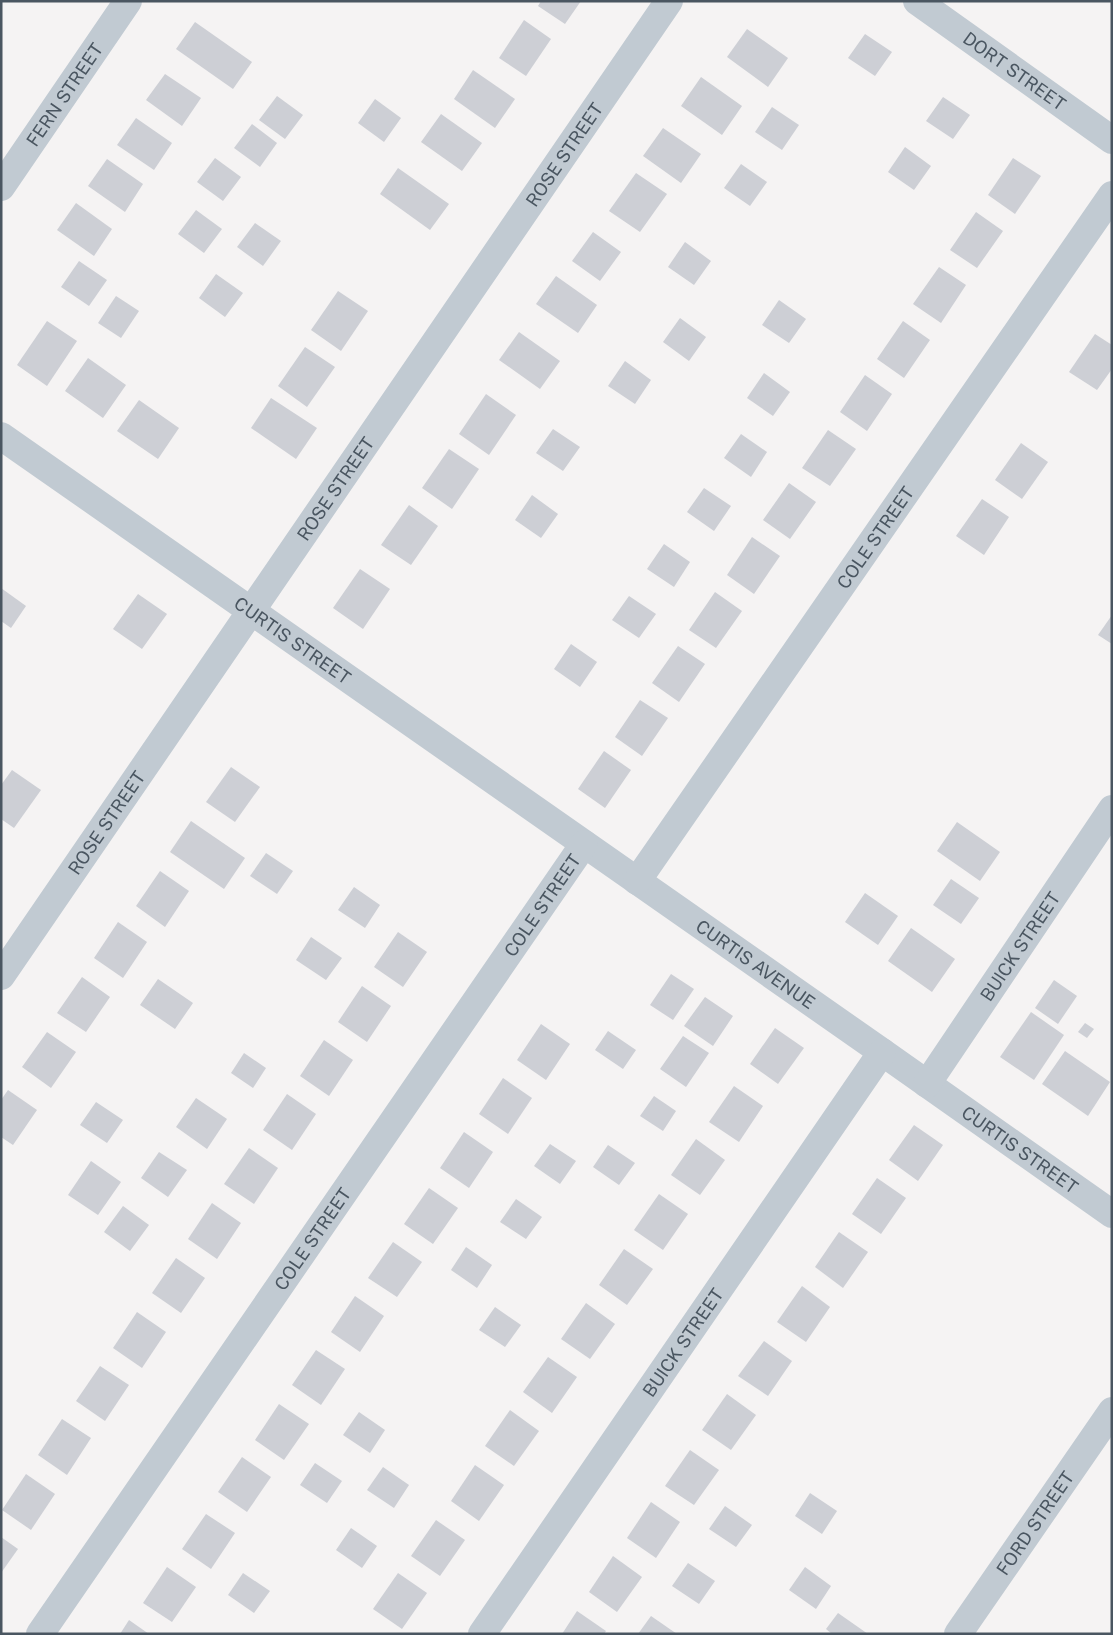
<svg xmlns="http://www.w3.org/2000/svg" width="1113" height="1635" viewBox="0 0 1113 1635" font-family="'Public Sans',sans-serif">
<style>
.building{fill:#cdcfd5}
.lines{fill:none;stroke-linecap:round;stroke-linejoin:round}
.minor{stroke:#c1cad2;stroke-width:28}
.labels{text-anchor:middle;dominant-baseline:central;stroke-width:4;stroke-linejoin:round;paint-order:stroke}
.street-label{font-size:18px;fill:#4a5661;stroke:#fff}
</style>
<rect width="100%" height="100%" fill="#f5f3f3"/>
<g class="building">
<path d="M 541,1 L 581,1 L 565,24 L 538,6 Z"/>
<path d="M 524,20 L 551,39 L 526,76 L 499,58 Z"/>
<path d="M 195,22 L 252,62 L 233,89 L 176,49 Z"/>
<path d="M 747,29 L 788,58 L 768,87 L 727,57 Z"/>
<path d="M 865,34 L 892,52 L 875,76 L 848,58 Z"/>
<path d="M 473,70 L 515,99 L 495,128 L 454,99 Z"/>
<path d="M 165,74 L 201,98 L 182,126 L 146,100 Z"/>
<path d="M 701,77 L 742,106 L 722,135 L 681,106 Z"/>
<path d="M 277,96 L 303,115 L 285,139 L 259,120 Z"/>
<path d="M 943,97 L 970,115 L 953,139 L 926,121 Z"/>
<path d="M 375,99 L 401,118 L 384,142 L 358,123 Z"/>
<path d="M 772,107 L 799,125 L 782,150 L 755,132 Z"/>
<path d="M 441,114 L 482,143 L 462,171 L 421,142 Z"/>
<path d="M 136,118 L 172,143 L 154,170 L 117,145 Z"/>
<path d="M 252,124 L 277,143 L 260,167 L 234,148 Z"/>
<path d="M 663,128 L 701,154 L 681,183 L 643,156 Z"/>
<path d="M 905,147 L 931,166 L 914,190 L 888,172 Z"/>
<path d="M 215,158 L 241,177 L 223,201 L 197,182 Z"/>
<path d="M 1013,158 L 1041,176 L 1015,214 L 988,195 Z"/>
<path d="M 107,159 L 143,184 L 125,212 L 88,186 Z"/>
<path d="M 741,164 L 767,182 L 750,206 L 724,188 Z"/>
<path d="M 398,168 L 449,204 L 430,230 L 380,194 Z"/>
<path d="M 636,173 L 667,194 L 640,232 L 609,211 Z"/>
<path d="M 76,203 L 112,229 L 94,256 L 57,230 Z"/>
<path d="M 196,210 L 222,229 L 204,253 L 178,234 Z"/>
<path d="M 976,212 L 1003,231 L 977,268 L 950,250 Z"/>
<path d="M 255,223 L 281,241 L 263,266 L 237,247 Z"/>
<path d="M 593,232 L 621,252 L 600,281 L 572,261 Z"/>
<path d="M 685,242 L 711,261 L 694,285 L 668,267 Z"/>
<path d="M 79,261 L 107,280 L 89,306 L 61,287 Z"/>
<path d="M 939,267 L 966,285 L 941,323 L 913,304 Z"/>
<path d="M 216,274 L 243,293 L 225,317 L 199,298 Z"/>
<path d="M 556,276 L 597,305 L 578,333 L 536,304 Z"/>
<path d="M 338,291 L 368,311 L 341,351 L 311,330 Z"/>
<path d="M 116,296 L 139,311 L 121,338 L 98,323 Z"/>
<path d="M 779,300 L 806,319 L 789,343 L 762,325 Z"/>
<path d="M 680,318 L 706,337 L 689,361 L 663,342 Z"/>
<path d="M 47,321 L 77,341 L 47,386 L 17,365 Z"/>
<path d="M 903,321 L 930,340 L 904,378 L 877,359 Z"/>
<path d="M 519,332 L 560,361 L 540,389 L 499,360 Z"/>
<path d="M 1095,334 L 1112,345 L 1112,369 L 1097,390 L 1069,372 Z"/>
<path d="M 305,347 L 335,367 L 307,407 L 278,386 Z"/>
<path d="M 88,358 L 126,385 L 103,418 L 65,391 Z"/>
<path d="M 625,361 L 651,380 L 635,404 L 608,386 Z"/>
<path d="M 764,373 L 790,392 L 773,416 L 747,398 Z"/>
<path d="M 865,375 L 892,394 L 867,431 L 840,412 Z"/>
<path d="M 486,394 L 516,415 L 489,455 L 459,434 Z"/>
<path d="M 271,398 L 317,428 L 296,459 L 251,428 Z"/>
<path d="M 139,400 L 179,428 L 158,459 L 117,431 Z"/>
<path d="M 553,429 L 580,447 L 563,471 L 536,453 Z"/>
<path d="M 828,430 L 856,449 L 830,486 L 802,468 Z"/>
<path d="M 741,434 L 767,452 L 751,477 L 724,458 Z"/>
<path d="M 1021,443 L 1048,462 L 1022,499 L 995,480 Z"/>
<path d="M 449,449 L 479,469 L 452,509 L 422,488 Z"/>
<path d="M 789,483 L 816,502 L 790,539 L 763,520 Z"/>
<path d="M 704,488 L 731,506 L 714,531 L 687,512 Z"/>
<path d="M 532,495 L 558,514 L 541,538 L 515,520 Z"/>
<path d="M 982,499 L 1009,517 L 984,555 L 956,536 Z"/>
<path d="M 409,505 L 438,526 L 411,565 L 381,545 Z"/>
<path d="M 752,537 L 780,556 L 754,594 L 727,575 Z"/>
<path d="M 664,544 L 690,562 L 674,587 L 647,569 Z"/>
<path d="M 360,569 L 390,589 L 363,629 L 333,608 Z"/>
<path d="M 1,588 L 26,606 L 11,628 L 1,621 Z"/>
<path d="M 715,592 L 742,611 L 716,648 L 689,630 Z"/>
<path d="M 138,594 L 167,614 L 142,649 L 113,629 Z"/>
<path d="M 629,596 L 656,614 L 639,638 L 612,620 Z"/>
<path d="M 1112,615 L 1112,644 L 1098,635 Z"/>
<path d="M 571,644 L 597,662 L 580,687 L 554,669 Z"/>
<path d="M 678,646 L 705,664 L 679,702 L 652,683 Z"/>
<path d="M 640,700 L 668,718 L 642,756 L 615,737 Z"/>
<path d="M 604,751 L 631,770 L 605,808 L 578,789 Z"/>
<path d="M 231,767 L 260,787 L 235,822 L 206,802 Z"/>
<path d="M 12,770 L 41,790 L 14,828 L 1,819 L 1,785 Z"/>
<path d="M 191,821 L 245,858 L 224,889 L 170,852 Z"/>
<path d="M 957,822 L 1000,852 L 980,881 L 937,851 Z"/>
<path d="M 266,853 L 293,871 L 277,894 L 250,876 Z"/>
<path d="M 160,871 L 189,891 L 165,927 L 136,906 Z"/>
<path d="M 951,879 L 979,898 L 961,924 L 933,905 Z"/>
<path d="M 354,887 L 380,905 L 365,928 L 338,910 Z"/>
<path d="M 865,893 L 898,916 L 878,945 L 845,922 Z"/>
<path d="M 118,922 L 147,942 L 123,978 L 94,958 Z"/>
<path d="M 911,928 L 955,959 L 932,992 L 888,961 Z"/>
<path d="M 398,932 L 427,952 L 403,987 L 374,967 Z"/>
<path d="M 311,937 L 342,958 L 326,980 L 296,960 Z"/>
<path d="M 671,974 L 694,989 L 673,1020 L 650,1005 Z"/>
<path d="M 82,977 L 110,997 L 86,1032 L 57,1013 Z"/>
<path d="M 158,979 L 193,1003 L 175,1029 L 140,1005 Z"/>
<path d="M 1054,980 L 1077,996 L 1058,1024 L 1035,1008 Z"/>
<path d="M 362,986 L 391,1006 L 367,1042 L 338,1022 Z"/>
<path d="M 705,997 L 733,1016 L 713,1046 L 684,1026 Z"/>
<path d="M 1031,1012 L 1064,1035 L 1034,1080 L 1000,1057 Z"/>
<path d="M 1085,1023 L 1094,1029 L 1087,1038 L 1078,1032 Z"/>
<path d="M 541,1024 L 570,1044 L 546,1080 L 517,1060 Z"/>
<path d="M 775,1028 L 804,1048 L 778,1084 L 750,1064 Z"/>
<path d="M 608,1031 L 636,1050 L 623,1069 L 595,1050 Z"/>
<path d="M 47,1032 L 76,1052 L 51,1088 L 22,1067 Z"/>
<path d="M 683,1036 L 709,1053 L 686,1087 L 660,1069 Z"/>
<path d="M 324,1040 L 353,1060 L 329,1096 L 300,1076 Z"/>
<path d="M 1065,1051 L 1110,1082 L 1088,1116 L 1042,1084 Z"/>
<path d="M 244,1053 L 266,1068 L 253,1088 L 231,1073 Z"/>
<path d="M 503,1078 L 532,1098 L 508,1134 L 479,1114 Z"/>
<path d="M 734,1086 L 763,1106 L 739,1142 L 709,1122 Z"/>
<path d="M 8,1090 L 37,1110 L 13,1145 L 1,1137 L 1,1100 Z"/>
<path d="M 287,1094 L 316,1114 L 292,1150 L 263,1130 Z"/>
<path d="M 654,1096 L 676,1111 L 663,1131 L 640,1116 Z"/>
<path d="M 196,1098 L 227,1119 L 207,1149 L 176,1127 Z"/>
<path d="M 96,1102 L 123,1120 L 107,1143 L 80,1125 Z"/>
<path d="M 914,1125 L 943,1145 L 918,1181 L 889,1160 Z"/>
<path d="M 464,1132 L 493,1152 L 469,1188 L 440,1168 Z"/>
<path d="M 696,1139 L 725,1160 L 700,1195 L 671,1175 Z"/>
<path d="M 550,1144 L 576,1161 L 560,1184 L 534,1166 Z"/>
<path d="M 608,1145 L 635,1163 L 619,1185 L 593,1167 Z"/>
<path d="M 249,1148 L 278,1168 L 254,1204 L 224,1184 Z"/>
<path d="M 159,1152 L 187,1170 L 168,1197 L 141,1178 Z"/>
<path d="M 91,1161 L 121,1182 L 98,1215 L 68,1195 Z"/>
<path d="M 877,1178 L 906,1198 L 881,1234 L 852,1214 Z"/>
<path d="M 429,1188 L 458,1208 L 433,1244 L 404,1224 Z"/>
<path d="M 659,1194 L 688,1214 L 663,1250 L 634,1230 Z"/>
<path d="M 516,1199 L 542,1217 L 526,1239 L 500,1222 Z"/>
<path d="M 212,1203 L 241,1223 L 217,1259 L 188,1239 Z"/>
<path d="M 123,1206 L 149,1225 L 130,1251 L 104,1232 Z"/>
<path d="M 839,1232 L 868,1252 L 843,1288 L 815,1267 Z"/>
<path d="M 393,1242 L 422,1262 L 397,1297 L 368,1278 Z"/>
<path d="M 466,1247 L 492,1265 L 477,1288 L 451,1270 Z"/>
<path d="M 624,1249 L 653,1269 L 627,1305 L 599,1285 Z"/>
<path d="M 176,1258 L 205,1278 L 181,1313 L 152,1293 Z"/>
<path d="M 802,1286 L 830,1307 L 806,1342 L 777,1322 Z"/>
<path d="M 355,1296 L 384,1316 L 360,1352 L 331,1332 Z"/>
<path d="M 586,1303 L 615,1324 L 590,1359 L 561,1339 Z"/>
<path d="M 495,1307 L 521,1325 L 505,1347 L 479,1330 Z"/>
<path d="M 137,1312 L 166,1332 L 142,1368 L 113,1348 Z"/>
<path d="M 764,1341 L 792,1361 L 768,1396 L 738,1376 Z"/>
<path d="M 316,1350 L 345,1369 L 321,1405 L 292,1385 Z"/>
<path d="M 548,1357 L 577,1377 L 552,1413 L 523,1392 Z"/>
<path d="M 100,1366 L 129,1385 L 105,1421 L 76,1401 Z"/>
<path d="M 727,1394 L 756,1415 L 731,1450 L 702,1430 Z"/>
<path d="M 279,1404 L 309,1424 L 284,1460 L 255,1440 Z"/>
<path d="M 510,1410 L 539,1431 L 514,1466 L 485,1446 Z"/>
<path d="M 359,1412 L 385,1430 L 370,1453 L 343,1435 Z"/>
<path d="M 62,1419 L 91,1438 L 67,1475 L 38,1455 Z"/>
<path d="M 690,1450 L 719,1470 L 694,1505 L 665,1486 Z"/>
<path d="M 242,1457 L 271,1477 L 247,1512 L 218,1492 Z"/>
<path d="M 315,1463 L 342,1481 L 327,1503 L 300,1485 Z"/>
<path d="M 475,1465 L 504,1485 L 479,1521 L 451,1501 Z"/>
<path d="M 383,1467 L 409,1485 L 394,1508 L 367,1490 Z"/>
<path d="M 26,1474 L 55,1494 L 31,1530 L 2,1510 Z"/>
<path d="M 810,1493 L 837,1511 L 822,1534 L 795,1516 Z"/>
<path d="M 651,1502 L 680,1522 L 656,1558 L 627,1538 Z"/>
<path d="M 725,1506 L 752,1525 L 736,1547 L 709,1529 Z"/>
<path d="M 206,1514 L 235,1533 L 211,1569 L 182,1549 Z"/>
<path d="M 436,1520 L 465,1540 L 440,1576 L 411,1556 Z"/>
<path d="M 351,1528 L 377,1546 L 362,1568 L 336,1550 Z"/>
<path d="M 1,1537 L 18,1549 L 1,1573 Z"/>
<path d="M 613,1556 L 642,1577 L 617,1612 L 589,1592 Z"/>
<path d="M 688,1563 L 715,1581 L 699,1604 L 672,1586 Z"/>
<path d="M 167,1567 L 196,1587 L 172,1622 L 143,1603 Z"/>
<path d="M 805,1567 L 831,1586 L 816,1609 L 789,1590 Z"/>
<path d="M 243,1573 L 270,1591 L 254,1613 L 228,1595 Z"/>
<path d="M 398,1573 L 427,1593 L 402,1629 L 373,1609 Z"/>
<path d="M 577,1611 L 606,1631 L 604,1634 L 562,1634 Z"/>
<path d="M 838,1613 L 868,1634 L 832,1634 L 826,1629 Z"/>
<path d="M 651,1616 L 677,1634 L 638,1634 Z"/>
<path d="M 129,1620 L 149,1634 L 120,1634 Z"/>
</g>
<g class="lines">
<g class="minor">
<path id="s1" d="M 917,1 L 1112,140"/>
<path id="s2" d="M 1,187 L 128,1"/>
<path id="s3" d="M 1,436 L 882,1052 L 1112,1214"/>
<path id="s4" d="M 637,881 L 1112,195"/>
<path id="s5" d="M 1,976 L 669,1"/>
<path id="s6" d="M 927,1084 L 1112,809"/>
<path id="s7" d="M 40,1634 L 584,844"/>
<path id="s8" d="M 482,1634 L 882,1052"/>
<path id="s9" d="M 958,1634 L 1112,1411"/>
</g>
</g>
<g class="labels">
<g class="street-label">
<text stroke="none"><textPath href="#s1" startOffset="120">DORT STREET</textPath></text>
<text stroke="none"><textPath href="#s2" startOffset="112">FERN STREET</textPath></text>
<text stroke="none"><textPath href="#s5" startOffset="996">ROSE STREET</textPath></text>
<text stroke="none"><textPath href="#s5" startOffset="591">ROSE STREET</textPath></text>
<text stroke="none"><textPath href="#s4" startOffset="418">COLE STREET</textPath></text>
<text stroke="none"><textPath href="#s3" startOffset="356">CURTIS STREET</textPath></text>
<text stroke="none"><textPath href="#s5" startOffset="186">ROSE STREET</textPath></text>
<text stroke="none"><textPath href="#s7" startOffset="885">COLE STREET</textPath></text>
<text stroke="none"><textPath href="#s6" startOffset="166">BUICK STREET</textPath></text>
<text stroke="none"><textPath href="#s3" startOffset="921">CURTIS AVENUE</textPath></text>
<text stroke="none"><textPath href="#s3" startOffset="1244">CURTIS STREET</textPath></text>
<text stroke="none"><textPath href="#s7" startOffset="480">COLE STREET</textPath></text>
<text stroke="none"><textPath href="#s8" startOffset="354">BUICK STREET</textPath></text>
<text stroke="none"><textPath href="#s9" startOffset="135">FORD STREET</textPath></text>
</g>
</g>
<rect width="1113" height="1635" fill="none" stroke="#4a5661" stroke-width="5"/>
</svg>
